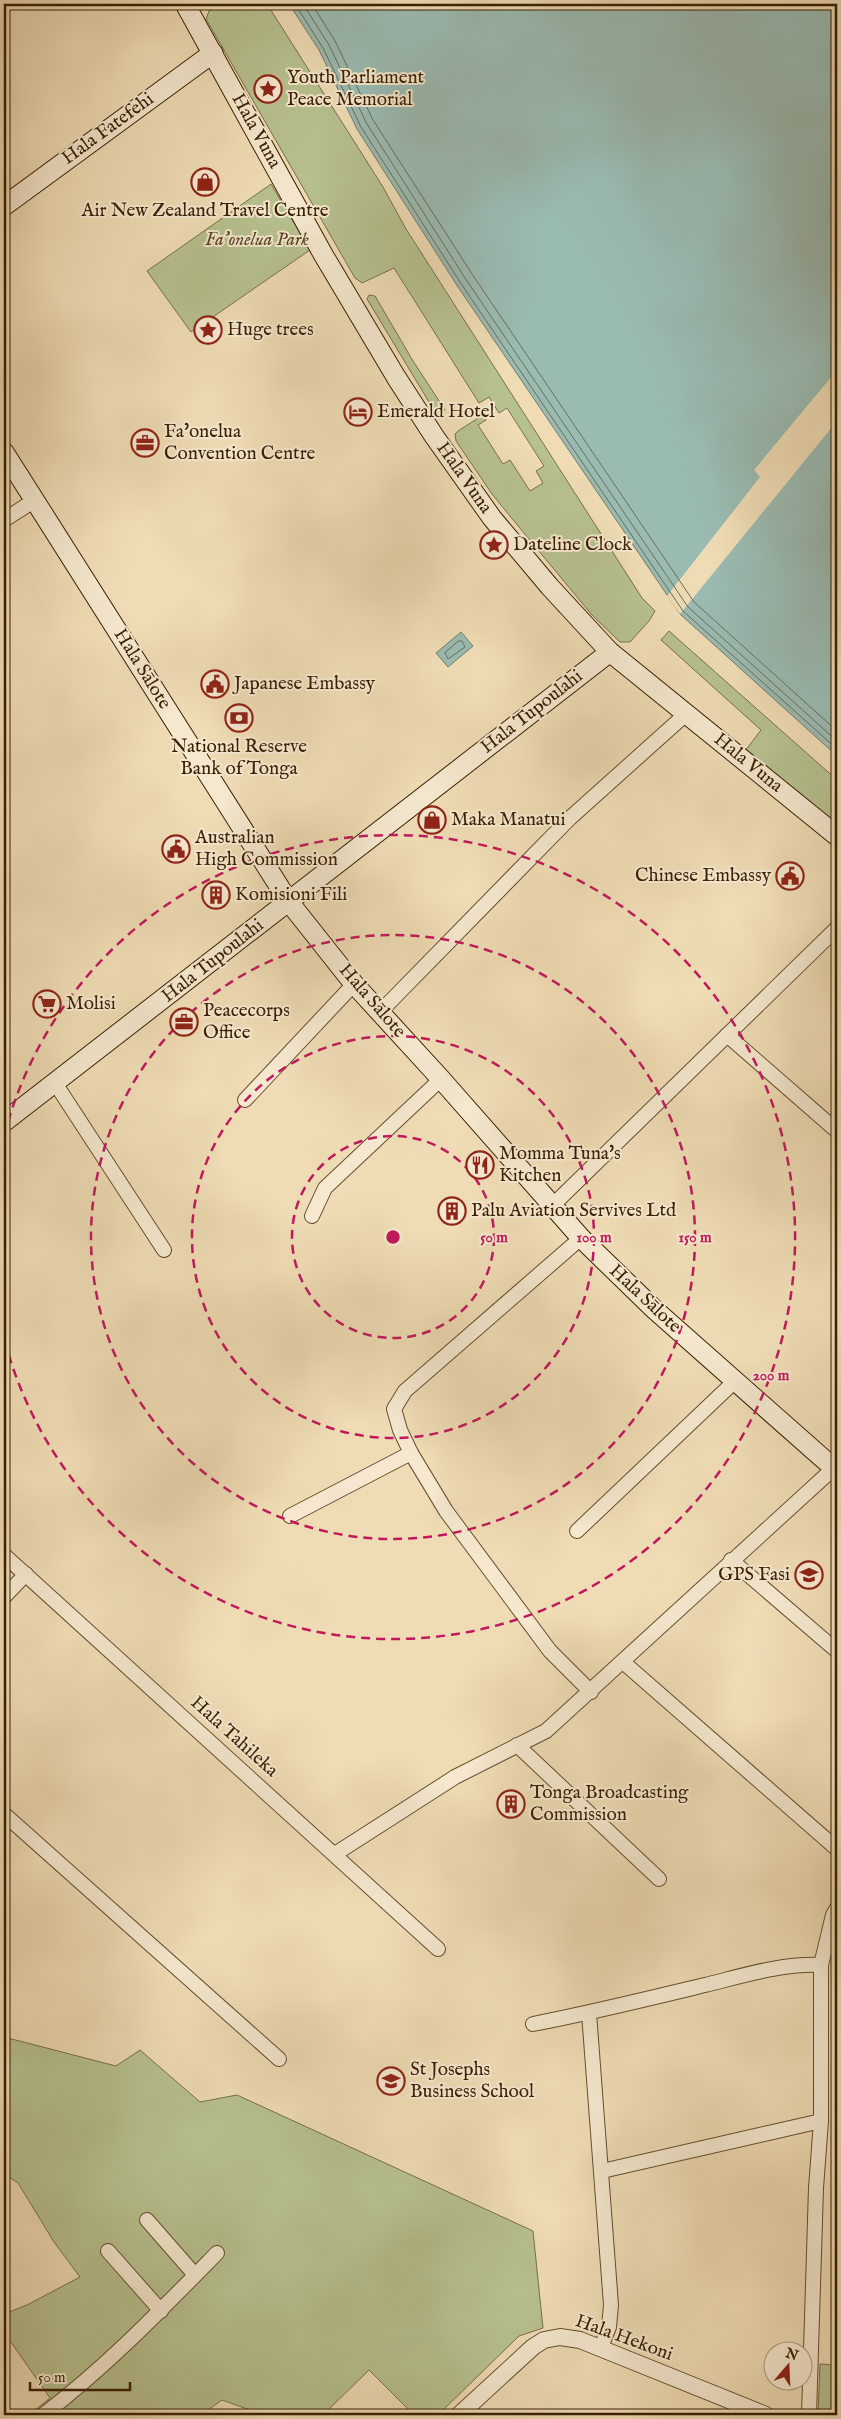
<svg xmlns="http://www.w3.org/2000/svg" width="841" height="2419" viewBox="0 0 841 2419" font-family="'IM FELL English',serif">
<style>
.green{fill:#b7c18f;stroke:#787048}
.water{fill:#9abbb2;stroke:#737d6b}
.pier{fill:#efdcb5}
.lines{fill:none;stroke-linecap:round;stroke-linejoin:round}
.shore{stroke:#6a6d5a;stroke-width:1}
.minor-casing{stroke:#664e2e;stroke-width:16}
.tertiary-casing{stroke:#664e2e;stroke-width:18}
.secondary-casing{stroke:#391f01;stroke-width:21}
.minor{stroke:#f5e8cf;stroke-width:14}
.tertiary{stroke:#f5e8cf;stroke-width:16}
.secondary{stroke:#f5e8cf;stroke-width:19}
.ring{fill:none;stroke:#c2185b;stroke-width:2.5;stroke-dasharray:9 6}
.labels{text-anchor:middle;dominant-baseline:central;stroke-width:4;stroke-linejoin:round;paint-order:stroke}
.poi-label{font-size:19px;fill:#391f01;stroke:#f5e8cf;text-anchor:start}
.street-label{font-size:19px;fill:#391f01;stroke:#f5e8cf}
.park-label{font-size:19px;font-style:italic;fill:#584824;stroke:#f5e8cf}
.centre{fill:#c2185b;stroke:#f5e8cf;stroke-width:2.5}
.ring-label{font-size:15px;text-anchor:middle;font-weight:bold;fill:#c2185b;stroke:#f5e8cf;stroke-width:4;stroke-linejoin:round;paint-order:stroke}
</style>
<rect width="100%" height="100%" fill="#efdcb5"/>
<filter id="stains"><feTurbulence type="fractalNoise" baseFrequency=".004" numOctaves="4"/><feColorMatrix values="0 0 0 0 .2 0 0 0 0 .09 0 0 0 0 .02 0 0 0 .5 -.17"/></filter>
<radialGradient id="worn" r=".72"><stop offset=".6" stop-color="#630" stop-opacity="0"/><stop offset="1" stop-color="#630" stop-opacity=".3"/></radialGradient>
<g class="green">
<path d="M 219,4 L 267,4 L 383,187 L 406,229 L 642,598 L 655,611 L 649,621 L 630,642 L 620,642 L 592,615 L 514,521 L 492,494 L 456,441 L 455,434 L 458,431 L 483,415 L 486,420 L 478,425 L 503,464 L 510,460 L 530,491 L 543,483 L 536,471 L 544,466 L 507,408 L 499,413 L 489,397 L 479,403 L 394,268 L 362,283 L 355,278 L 206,19 L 209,11 Z"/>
<path d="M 271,184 L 310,250 L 191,332 L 147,271 Z"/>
<path d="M 369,295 L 375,296 L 413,361 L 445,410 L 438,417 L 367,299 Z"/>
<path d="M 669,631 L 837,780 L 837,826 L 745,751 L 761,730 L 661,640 Z"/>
<path d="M 4,2037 L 116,2066 L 140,2050 L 200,2102 L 237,2095 L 533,2231 L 543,2328 L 519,2336 L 438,2415 L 414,2415 L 369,2370 L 323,2415 L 264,2415 L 222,2400 L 201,2415 L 29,2415 L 50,2398 L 4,2332 L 4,2314 L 27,2305 L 80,2277 L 54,2242 L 18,2183 L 4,2174 Z"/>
<path d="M 820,2364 L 837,2365 L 837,2415 L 818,2415 Z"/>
</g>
<g class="water">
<path d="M 289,4 L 837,4 L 837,756 L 680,614 L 458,287 L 357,129 L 319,50 Z"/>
<path d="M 461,632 L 473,646 L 448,667 L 436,653 Z"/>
</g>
<path class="pier" d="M 837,370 L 837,421 L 680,614 L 667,596 L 760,477 L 754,470 Z"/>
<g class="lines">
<g class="shore">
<path d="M 295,4 L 323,48 L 361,127 L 462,285 L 683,611 L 837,749"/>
<path d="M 303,4 L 329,45 L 367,124 L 467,281 L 688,607 L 837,741"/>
<path d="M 312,4 L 335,41 L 373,120 L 474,277 L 694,602 L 837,731"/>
<path d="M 459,641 L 462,641 L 465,647 L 448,659 L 445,653 Z"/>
</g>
<g class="minor-casing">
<g id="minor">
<path d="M 4,520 L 35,500"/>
<path d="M 380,1012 L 570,818 L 686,714"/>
<path d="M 727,1035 L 837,1131"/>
<path d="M 55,1083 L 164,1250"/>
<path d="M 245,1100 L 354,984"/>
<path d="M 553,1205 L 837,928"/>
<path d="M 312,1216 L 325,1188 L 441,1079"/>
<path d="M 581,1238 L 405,1391 L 394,1409 L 400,1430 L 411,1453 L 446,1511 L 550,1651 L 591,1692"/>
<path d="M 290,1516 L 411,1453"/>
<path d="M 577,1531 L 735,1381"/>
<path d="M 4,1555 L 438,1949"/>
<path d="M 731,1560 L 837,1651"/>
<path d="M 4,1597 L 26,1574"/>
<path d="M 623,1662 L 837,1849"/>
<path d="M 517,1745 L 659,1879"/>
<path d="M 4,1814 L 279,2059"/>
<path d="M 335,1854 L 455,1777 L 546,1731 L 834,1468"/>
<path d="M 589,2013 L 611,2305 L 609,2327 L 601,2347"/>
<path d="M 533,2024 C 590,2013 647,1999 705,1985 C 742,1976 782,1963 821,1965"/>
<path d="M 602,2171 L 821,2121"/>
<path d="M 147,2220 L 195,2275"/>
<path d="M 108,2251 L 161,2311"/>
<path d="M 43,2415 C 106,2367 161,2310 217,2253"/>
<path d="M 809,2415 L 816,2188 L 821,2121 L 821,1965 L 833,1915 L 837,1908"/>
</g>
</g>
<g class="tertiary-casing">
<path id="tertiary" d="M 459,2415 L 533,2347 L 544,2340 L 560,2337 L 580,2340 L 766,2415"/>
</g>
<g class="secondary-casing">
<g id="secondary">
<path d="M 185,4 L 324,256 L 396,377 L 434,436 L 492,518 L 550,587 L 610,652 L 837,836"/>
<path d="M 4,206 L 213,53"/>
<path d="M 4,452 L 289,902 L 354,984 L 441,1079 L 581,1238 L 655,1310 L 837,1471"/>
<path d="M 4,1122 L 610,652"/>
</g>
</g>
<use href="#minor" class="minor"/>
<use href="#tertiary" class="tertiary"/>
<use href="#secondary" class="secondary"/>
</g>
<g class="ring">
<circle cx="393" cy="1237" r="101"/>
<circle cx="393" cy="1237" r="201"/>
<circle cx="393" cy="1237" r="302"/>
<path d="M4 1136A402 402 0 1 1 4 1338"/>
</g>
<defs>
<g id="sight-ring" transform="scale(1.4375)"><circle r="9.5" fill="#f5e8cf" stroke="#8f2418" stroke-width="1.5"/><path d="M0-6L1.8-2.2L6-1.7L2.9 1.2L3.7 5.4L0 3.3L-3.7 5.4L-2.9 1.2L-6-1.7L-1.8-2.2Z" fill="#8f2418"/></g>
<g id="shop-ring" transform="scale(1.4375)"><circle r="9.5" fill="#f5e8cf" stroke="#8f2418" stroke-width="1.5"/><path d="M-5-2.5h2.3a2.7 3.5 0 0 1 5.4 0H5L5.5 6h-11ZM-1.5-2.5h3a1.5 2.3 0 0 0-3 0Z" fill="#8f2418"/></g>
<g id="hotel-ring" transform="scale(1.4375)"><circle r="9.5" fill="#f5e8cf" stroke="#8f2418" stroke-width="1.5"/><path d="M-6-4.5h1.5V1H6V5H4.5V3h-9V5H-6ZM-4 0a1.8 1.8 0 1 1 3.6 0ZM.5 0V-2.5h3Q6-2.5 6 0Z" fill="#8f2418"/></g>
<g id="office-ring" transform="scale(1.4375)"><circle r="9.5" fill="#f5e8cf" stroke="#8f2418" stroke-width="1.5"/><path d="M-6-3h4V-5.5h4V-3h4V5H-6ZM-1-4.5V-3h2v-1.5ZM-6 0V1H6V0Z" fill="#8f2418"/></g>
<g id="civic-ring" transform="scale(1.4375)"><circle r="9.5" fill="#f5e8cf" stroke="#8f2418" stroke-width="1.5"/><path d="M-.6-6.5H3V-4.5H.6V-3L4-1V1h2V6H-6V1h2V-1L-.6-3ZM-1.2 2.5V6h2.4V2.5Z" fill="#8f2418"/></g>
<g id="bank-ring" transform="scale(1.4375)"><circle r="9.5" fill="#f5e8cf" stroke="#8f2418" stroke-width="1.5"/><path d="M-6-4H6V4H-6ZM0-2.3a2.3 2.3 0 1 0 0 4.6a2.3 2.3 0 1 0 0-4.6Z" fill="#8f2418"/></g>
<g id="building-ring" transform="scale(1.4375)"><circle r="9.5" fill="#f5e8cf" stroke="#8f2418" stroke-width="1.5"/><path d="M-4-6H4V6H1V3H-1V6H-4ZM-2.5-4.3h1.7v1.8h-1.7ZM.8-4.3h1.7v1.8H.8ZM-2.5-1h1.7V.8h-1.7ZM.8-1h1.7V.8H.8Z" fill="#8f2418"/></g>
<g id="supermarket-ring" transform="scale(1.4375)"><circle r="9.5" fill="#f5e8cf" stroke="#8f2418" stroke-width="1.5"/><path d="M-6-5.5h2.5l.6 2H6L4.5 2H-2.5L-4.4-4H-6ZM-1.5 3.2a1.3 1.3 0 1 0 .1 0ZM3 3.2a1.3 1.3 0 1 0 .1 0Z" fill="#8f2418"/></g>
<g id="restaurant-ring" transform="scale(1.4375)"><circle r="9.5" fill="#f5e8cf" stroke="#8f2418" stroke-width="1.5"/><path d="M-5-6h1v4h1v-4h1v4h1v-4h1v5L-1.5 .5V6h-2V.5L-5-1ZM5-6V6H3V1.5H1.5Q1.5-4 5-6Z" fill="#8f2418"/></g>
<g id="school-ring" transform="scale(1.4375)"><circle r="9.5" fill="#f5e8cf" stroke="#8f2418" stroke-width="1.5"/><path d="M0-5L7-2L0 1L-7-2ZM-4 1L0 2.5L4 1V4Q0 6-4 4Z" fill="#8f2418"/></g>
</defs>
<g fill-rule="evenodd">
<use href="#sight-ring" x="268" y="89"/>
<use href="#shop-ring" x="205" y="182"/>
<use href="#sight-ring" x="208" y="330"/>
<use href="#hotel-ring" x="358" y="412"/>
<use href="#office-ring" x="145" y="443"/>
<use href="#sight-ring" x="494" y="545"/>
<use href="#civic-ring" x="215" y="684"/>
<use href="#bank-ring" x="239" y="718"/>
<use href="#shop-ring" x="432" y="820"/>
<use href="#civic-ring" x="176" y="849"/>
<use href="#civic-ring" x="790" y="876"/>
<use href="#building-ring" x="216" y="895"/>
<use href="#supermarket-ring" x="47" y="1004"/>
<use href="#office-ring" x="184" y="1022"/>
<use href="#restaurant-ring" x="480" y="1165"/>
<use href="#building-ring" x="452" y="1211"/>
<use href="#school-ring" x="809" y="1575"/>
<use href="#building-ring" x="511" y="1804"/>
<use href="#school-ring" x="391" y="2081"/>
</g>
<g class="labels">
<g class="poi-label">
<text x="287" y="78">Youth Parliament<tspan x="287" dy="22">Peace Memorial</tspan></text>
<text x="205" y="211" text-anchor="middle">Air New Zealand Travel Centre</text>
<text x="227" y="330">Huge trees</text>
<text x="377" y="412">Emerald Hotel</text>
<text x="164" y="432">Fa'onelua<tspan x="164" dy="22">Convention Centre</tspan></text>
<text x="513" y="545">Dateline Clock</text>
<text x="234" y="684">Japanese Embassy</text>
<text x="239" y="747" text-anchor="middle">National Reserve<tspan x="239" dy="22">Bank of Tonga</tspan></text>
<text x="451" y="820">Maka Manatui</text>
<text x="195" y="838">Australian<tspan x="195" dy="22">High Commission</tspan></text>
<text x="771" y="876" text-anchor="end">Chinese Embassy</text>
<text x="235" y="895">Komisioni Fili</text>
<text x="66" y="1004">Molisi</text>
<text x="203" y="1011">Peacecorps<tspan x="203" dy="22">Office</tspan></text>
<text x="499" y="1154">Momma Tuna's<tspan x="499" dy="22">Kitchen</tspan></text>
<text x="471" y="1211">Palu Aviation Servives Ltd</text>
<text x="790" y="1575" text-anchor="end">GPS Fasi</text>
<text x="530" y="1793">Tonga Broadcasting<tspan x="530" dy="22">Commission</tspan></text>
<text x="410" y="2070">St Josephs<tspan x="410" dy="22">Business School</tspan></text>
</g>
<g class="street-label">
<text transform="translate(108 129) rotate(-36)">Hala Fatefehi</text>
<text transform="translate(256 131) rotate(61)">Hala Vuna</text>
<text transform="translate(464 478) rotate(55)">Hala Vuna</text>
<text transform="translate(142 669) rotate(58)">Hala Sālote</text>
<text transform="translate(532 712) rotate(-38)">Hala Tupoulahi</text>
<text transform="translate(748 763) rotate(39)">Hala Vuna</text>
<text transform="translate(213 961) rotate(-38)">Hala Tupoulahi</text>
<text transform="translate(372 1001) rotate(49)">Hala Sālote</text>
<text transform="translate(645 1299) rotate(43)">Hala Sālote</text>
<text transform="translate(234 1737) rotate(42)">Hala Tahileka</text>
<text transform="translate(624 2338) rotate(20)">Hala Hekoni</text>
</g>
<g class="park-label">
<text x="257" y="240">Fa'onelua Park</text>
</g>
</g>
<circle cx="393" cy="1237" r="8" class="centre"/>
<g class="ring-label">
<text x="494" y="1242">50 m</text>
<text x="594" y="1242">100 m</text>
<text x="695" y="1242">150 m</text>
<text x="771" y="1380">200 m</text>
</g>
<rect width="841" height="2419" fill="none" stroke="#efdcb5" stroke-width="20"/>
<rect x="5" y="5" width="831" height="2409" fill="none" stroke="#391f01" stroke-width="2.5"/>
<rect x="10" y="10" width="821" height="2399" fill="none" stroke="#391f01"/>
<g transform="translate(788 2366) rotate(19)"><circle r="24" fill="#f5e8cf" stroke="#aa987d"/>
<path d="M0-4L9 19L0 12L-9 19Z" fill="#8f2418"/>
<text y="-8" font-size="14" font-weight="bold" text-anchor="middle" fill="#391f01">N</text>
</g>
<path d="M30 2382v8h100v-8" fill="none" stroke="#391f01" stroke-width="2.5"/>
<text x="38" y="2382" font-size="15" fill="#391f01" stroke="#f5e8cf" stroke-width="4" paint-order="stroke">50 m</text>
<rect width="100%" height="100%" filter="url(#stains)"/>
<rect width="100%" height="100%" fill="url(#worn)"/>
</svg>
